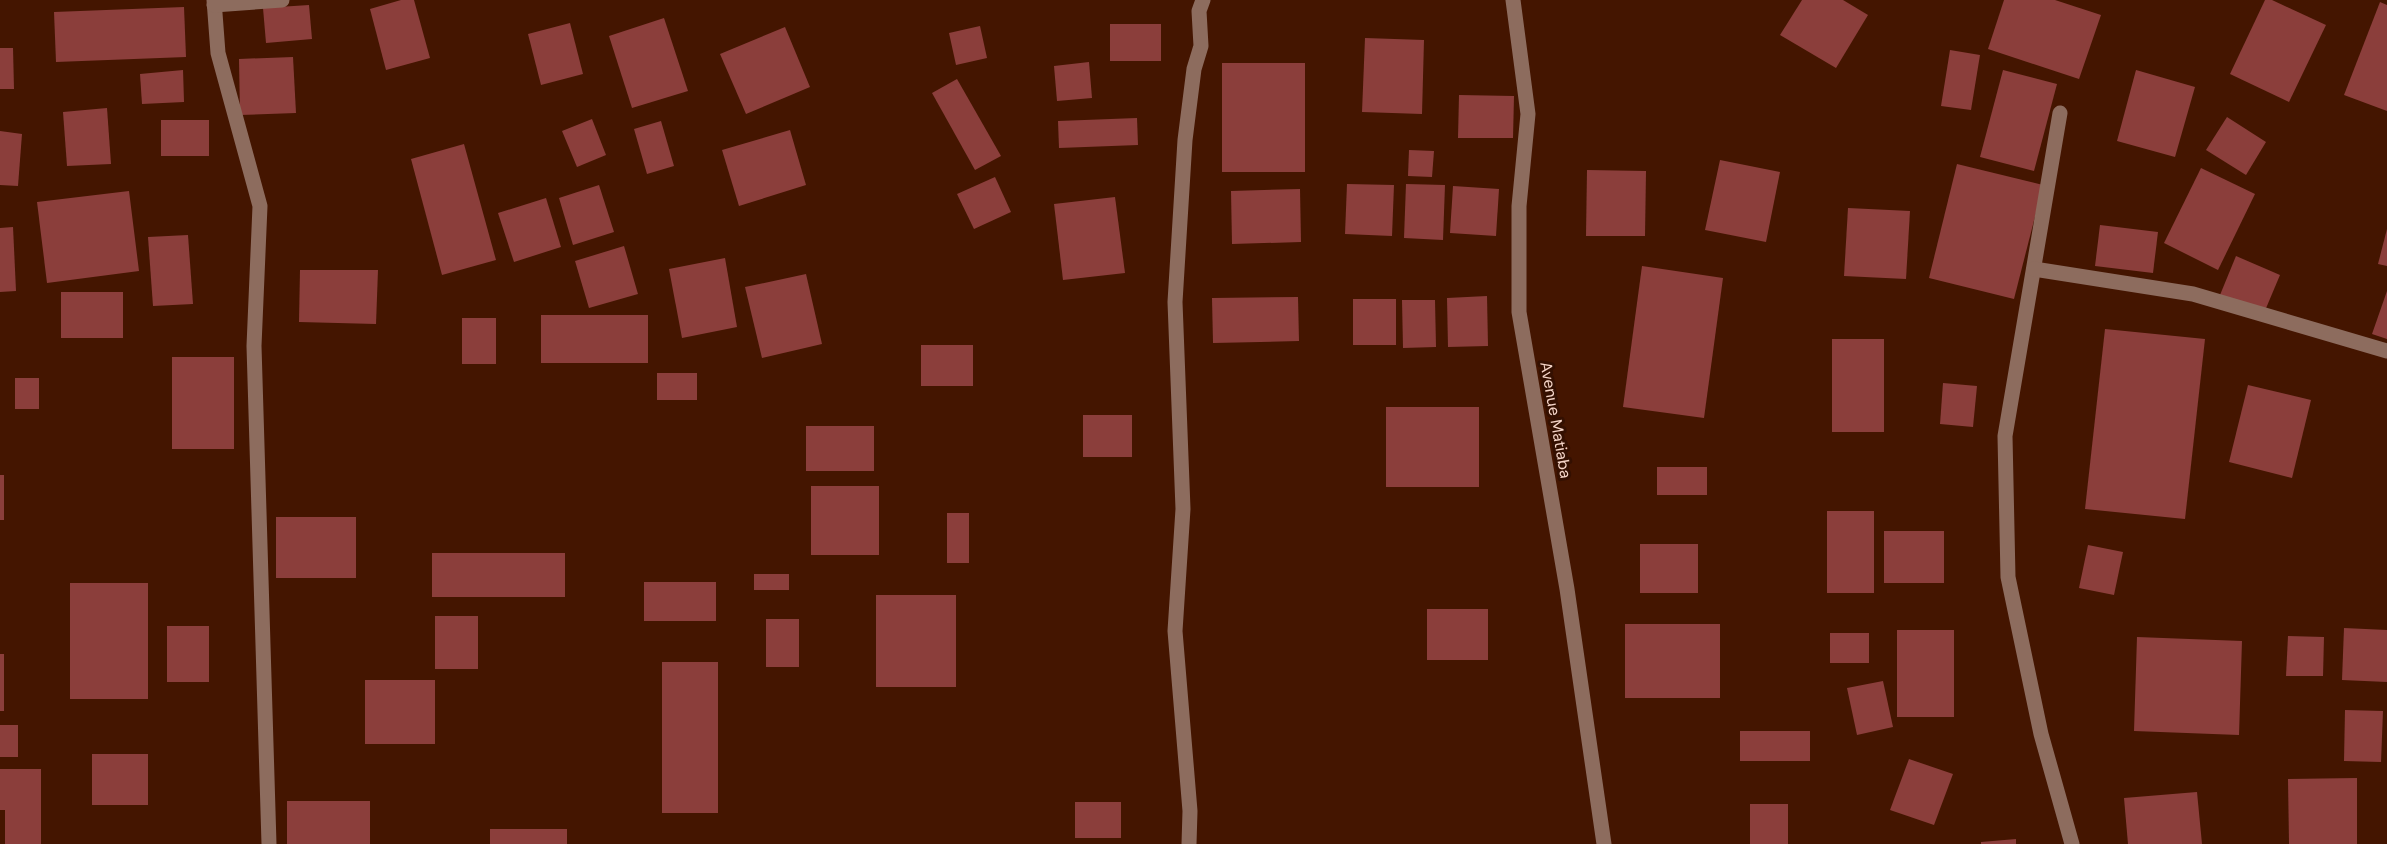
<svg xmlns="http://www.w3.org/2000/svg" width="2387" height="844" viewBox="0 0 2387 844" font-family="'DM Sans',sans-serif">
<style>
.building{fill:#8b3e3b}
.lines{fill:none;stroke-linecap:round;stroke-linejoin:round}
.minor{stroke:#8d6c5e;stroke-width:15}
.labels{text-anchor:middle;dominant-baseline:central;stroke-width:6;stroke-linejoin:round;paint-order:stroke}
.street-label{font-size:16px;fill:#f5d5c8;stroke:#341001}
</style>
<rect width="100%" height="100%" fill="#441500"/>
<g class="building">
<path d="M 401,0 L 414,0 L 430,58 L 386,70 L 370,9 Z"/>
<path d="M 1802,0 L 1843,0 L 1868,15 L 1836,68 L 1780,35 Z"/>
<path d="M 2004,0 L 2055,0 L 2101,15 L 2079,79 L 1988,49 Z"/>
<path d="M 2265,0 L 2272,0 L 2326,25 L 2289,102 L 2230,74 Z"/>
<path d="M 2380,2 L 2387,5 L 2387,111 L 2344,95 Z"/>
<path d="M 309,5 L 312,39 L 266,43 L 263,8 Z"/>
<path d="M 184,7 L 186,57 L 56,62 L 54,12 Z"/>
<path d="M 664,18 L 688,91 L 632,108 L 609,36 Z"/>
<path d="M 570,23 L 583,74 L 541,85 L 528,34 Z"/>
<rect x="1110" y="24" width="51" height="37"/>
<path d="M 980,26 L 987,58 L 956,65 L 949,33 Z"/>
<path d="M 785,27 L 810,87 L 746,114 L 720,54 Z"/>
<path d="M 1365,38 L 1424,40 L 1422,114 L 1362,112 Z"/>
<path d="M 0,48 L 13,48 L 14,89 L 0,89 Z"/>
<path d="M 1950,50 L 1980,55 L 1971,110 L 1941,106 Z"/>
<path d="M 293,57 L 296,113 L 240,115 L 239,59 Z"/>
<path d="M 1089,62 L 1092,98 L 1057,101 L 1054,66 Z"/>
<rect x="1222" y="63" width="83" height="109"/>
<path d="M 183,70 L 184,102 L 142,104 L 140,74 Z"/>
<path d="M 2003,70 L 2057,84 L 2034,171 L 1980,157 Z"/>
<path d="M 2136,70 L 2195,87 L 2175,157 L 2117,141 Z"/>
<path d="M 957,79 L 1001,156 L 975,170 L 932,93 Z"/>
<path d="M 1459,95 L 1514,96 L 1513,138 L 1458,138 Z"/>
<path d="M 107,108 L 111,164 L 67,166 L 63,112 Z"/>
<path d="M 2227,117 L 2266,142 L 2246,175 L 2206,150 Z"/>
<path d="M 1137,118 L 1138,145 L 1059,148 L 1058,121 Z"/>
<path d="M 592,119 L 606,155 L 577,167 L 562,131 Z"/>
<rect x="161" y="120" width="48" height="36"/>
<path d="M 661,121 L 674,166 L 647,174 L 634,129 Z"/>
<path d="M 790,130 L 806,185 L 739,206 L 722,150 Z"/>
<path d="M 0,131 L 22,134 L 18,186 L 0,185 Z"/>
<path d="M 464,144 L 496,260 L 442,275 L 411,159 Z"/>
<path d="M 1409,150 L 1434,151 L 1432,177 L 1408,176 Z"/>
<path d="M 1720,160 L 1780,172 L 1766,242 L 1705,230 Z"/>
<path d="M 1957,164 L 2043,185 L 2014,299 L 1929,278 Z"/>
<path d="M 2201,168 L 2255,194 L 2218,270 L 2164,243 Z"/>
<path d="M 1587,170 L 1646,171 L 1645,236 L 1586,236 Z"/>
<path d="M 995,177 L 1011,212 L 974,229 L 957,194 Z"/>
<path d="M 1347,184 L 1394,185 L 1392,236 L 1345,234 Z"/>
<path d="M 1406,184 L 1445,185 L 1443,240 L 1404,238 Z"/>
<path d="M 599,185 L 614,232 L 573,245 L 559,198 Z"/>
<path d="M 1453,186 L 1499,189 L 1496,236 L 1450,233 Z"/>
<path d="M 1300,189 L 1301,242 L 1232,244 L 1231,191 Z"/>
<path d="M 129,191 L 139,271 L 47,283 L 37,202 Z"/>
<path d="M 1115,197 L 1125,273 L 1063,280 L 1054,204 Z"/>
<path d="M 546,198 L 561,247 L 514,262 L 498,213 Z"/>
<path d="M 1848,208 L 1910,211 L 1906,279 L 1844,276 Z"/>
<path d="M 2100,225 L 2158,232 L 2153,273 L 2095,266 Z"/>
<path d="M 13,227 L 16,291 L 0,292 L 0,228 Z"/>
<path d="M 2387,229 L 2387,266 L 2378,264 Z"/>
<path d="M 188,235 L 193,304 L 153,306 L 148,237 Z"/>
<path d="M 624,246 L 638,294 L 589,308 L 575,261 Z"/>
<path d="M 2236,256 L 2280,275 L 2264,313 L 2220,295 Z"/>
<path d="M 725,258 L 737,327 L 682,338 L 669,269 Z"/>
<path d="M 1642,266 L 1723,278 L 1704,418 L 1623,407 Z"/>
<path d="M 300,270 L 378,270 L 376,324 L 299,322 Z"/>
<path d="M 806,274 L 822,344 L 762,358 L 745,287 Z"/>
<path d="M 2387,291 L 2387,339 L 2372,334 Z"/>
<rect x="61" y="292" width="62" height="46"/>
<path d="M 1487,296 L 1488,346 L 1448,347 L 1447,298 Z"/>
<path d="M 1298,297 L 1299,341 L 1213,343 L 1212,298 Z"/>
<rect x="1353" y="299" width="43" height="46"/>
<path d="M 1402,300 L 1435,300 L 1436,347 L 1403,348 Z"/>
<rect x="541" y="315" width="107" height="48"/>
<rect x="462" y="318" width="34" height="46"/>
<path d="M 2105,329 L 2205,339 L 2185,519 L 2085,509 Z"/>
<rect x="1832" y="339" width="52" height="93"/>
<rect x="921" y="345" width="52" height="41"/>
<rect x="172" y="357" width="62" height="92"/>
<rect x="657" y="373" width="40" height="27"/>
<rect x="15" y="378" width="24" height="31"/>
<path d="M 1943,383 L 1977,386 L 1973,427 L 1940,424 Z"/>
<path d="M 2248,385 L 2311,400 L 2292,478 L 2229,462 Z"/>
<rect x="1386" y="407" width="93" height="80"/>
<rect x="1083" y="415" width="49" height="42"/>
<rect x="806" y="426" width="68" height="45"/>
<rect x="1657" y="467" width="50" height="28"/>
<rect x="0" y="475" width="4" height="45"/>
<rect x="811" y="486" width="68" height="69"/>
<rect x="1827" y="511" width="47" height="82"/>
<rect x="947" y="513" width="22" height="50"/>
<rect x="276" y="517" width="80" height="61"/>
<rect x="1884" y="531" width="60" height="52"/>
<rect x="1640" y="544" width="58" height="49"/>
<path d="M 2088,545 L 2123,552 L 2114,595 L 2079,588 Z"/>
<rect x="432" y="553" width="133" height="44"/>
<rect x="754" y="574" width="35" height="16"/>
<rect x="644" y="582" width="72" height="39"/>
<rect x="70" y="583" width="78" height="116"/>
<rect x="876" y="595" width="80" height="92"/>
<rect x="1427" y="609" width="61" height="51"/>
<rect x="435" y="616" width="43" height="53"/>
<rect x="766" y="619" width="33" height="48"/>
<rect x="1625" y="624" width="95" height="74"/>
<rect x="167" y="626" width="42" height="56"/>
<path d="M 2344,628 L 2387,630 L 2387,682 L 2342,680 Z"/>
<rect x="1897" y="630" width="57" height="87"/>
<rect x="1830" y="633" width="39" height="30"/>
<path d="M 2288,636 L 2324,637 L 2323,676 L 2286,676 Z"/>
<path d="M 2137,637 L 2242,641 L 2239,735 L 2134,731 Z"/>
<rect x="0" y="654" width="4" height="57"/>
<rect x="662" y="662" width="56" height="151"/>
<rect x="365" y="680" width="70" height="64"/>
<path d="M 1883,681 L 1893,727 L 1857,735 L 1847,688 Z"/>
<path d="M 2345,710 L 2383,711 L 2381,762 L 2344,761 Z"/>
<rect x="0" y="725" width="18" height="32"/>
<rect x="1740" y="731" width="70" height="30"/>
<rect x="92" y="754" width="56" height="51"/>
<path d="M 1909,759 L 1953,774 L 1934,825 L 1890,810 Z"/>
<path d="M 0,769 L 41,769 L 41,844 L 5,844 L 5,810 L 0,810 Z"/>
<path d="M 2357,778 L 2357,844 L 2289,844 L 2288,779 Z"/>
<path d="M 2197,792 L 2202,844 L 2128,844 L 2124,798 Z"/>
<rect x="287" y="801" width="83" height="43"/>
<rect x="1075" y="802" width="46" height="36"/>
<rect x="1750" y="804" width="38" height="40"/>
<rect x="490" y="829" width="77" height="15"/>
<path d="M 2016,839 L 2016,844 L 1981,844 L 1981,842 Z"/>
</g>
<g class="lines">
<g class="minor">
<path d="M 214,0 L 218,53 L 260,206 L 254,346 L 269,844"/>
<path d="M 1513,0 L 1528,114 L 1519,206 L 1519,312 L 1567,589 L 1604,844"/>
<path d="M 214,5 L 282,0"/>
<path d="M 2060,113 L 2005,436 L 2008,577 L 2041,734 L 2072,844"/>
<path d="M 2034,269 L 2193,294 L 2387,351"/>
<path d="M 1189,844 L 1190,811 L 1175,631 L 1183,509 L 1175,302 L 1185,140 L 1194,69 L 1201,46 L 1199,11 L 1203,0"/>
</g>
</g>
<g class="labels">
<g class="street-label">
<text transform="translate(1556 420) rotate(80)">Avenue Matiaba</text>
</g>
</g>
</svg>
